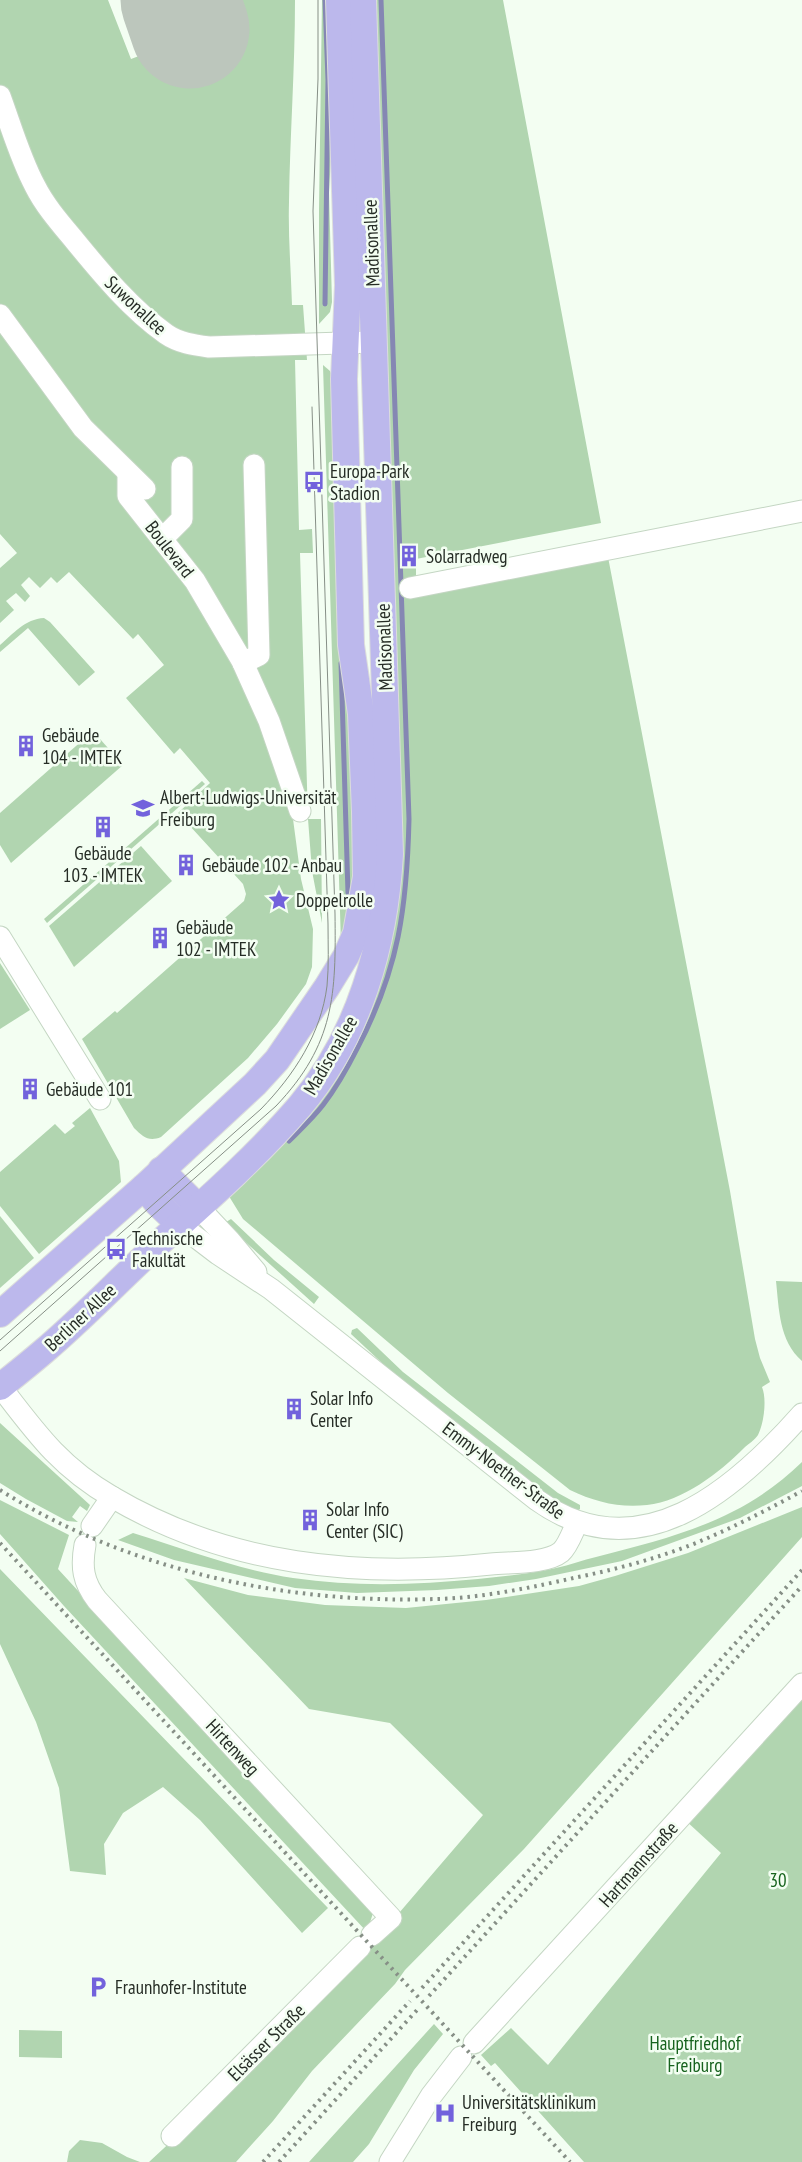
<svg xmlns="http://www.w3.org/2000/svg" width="802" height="2162" viewBox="0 0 802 2162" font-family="'PT Sans Narrow',sans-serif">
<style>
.green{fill:#b1d5b0}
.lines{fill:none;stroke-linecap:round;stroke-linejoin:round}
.stream{stroke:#8587b3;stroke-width:5}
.runway{stroke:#bcc6bc;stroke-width:119}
.minor-casing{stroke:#c4d6c3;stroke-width:23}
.major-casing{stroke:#dcdddc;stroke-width:28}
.minor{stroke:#fff;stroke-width:21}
.major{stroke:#bcb8ec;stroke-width:26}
.tram{stroke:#868f86;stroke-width:1}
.rail{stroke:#868f86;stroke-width:4;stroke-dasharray:2.5 5;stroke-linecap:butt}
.labels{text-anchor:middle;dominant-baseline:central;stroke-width:5;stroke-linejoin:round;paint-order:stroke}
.street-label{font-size:19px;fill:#262d26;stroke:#f3fef2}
.poi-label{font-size:19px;fill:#262d26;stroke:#f3fef2;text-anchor:start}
.park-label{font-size:19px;fill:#17631e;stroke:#f3fef2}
</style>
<rect width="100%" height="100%" fill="#f3fef2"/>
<g class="green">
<path d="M 0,0 L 108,0 L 131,59 L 232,21 L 225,0 L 295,0 C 295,68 290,135 289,202 C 288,236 291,271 292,305 L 303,305 L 307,360 L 295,360 L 299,530 L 312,529 L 313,553 L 300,553 L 308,819 L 321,819 L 322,923 L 312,871 L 308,819 L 293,819 L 301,879 L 313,929 L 312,967 L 306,984 L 277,1024 L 248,1058 L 161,1137 C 149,1142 143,1137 134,1128 L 82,1039 L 115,1011 L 117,1013 L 244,901 L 246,894 L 243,884 L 178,813 L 210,783 L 180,748 L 174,754 L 126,698 L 164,665 L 138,634 L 133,639 L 69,572 L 57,583 L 51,577 L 40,588 L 29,577 L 21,585 L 30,596 L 25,602 L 16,593 L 6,601 L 14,610 L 0,623 L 0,568 L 17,553 L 0,534 Z"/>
<path d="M 322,0 L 330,0 L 334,99 L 329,193 L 332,302 L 330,312 L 319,324 L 319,210 Z"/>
<path d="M 373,0 L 503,0 L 601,523 L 416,559 L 416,593 L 608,557 L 730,1191 L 755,1339 L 760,1358 L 770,1382 L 762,1387 C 767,1399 764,1423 758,1435 C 755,1440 748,1444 744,1448 C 719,1473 683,1501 647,1505 C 619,1508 595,1502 570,1490 L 448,1393 L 243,1219 L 227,1193 L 373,998 Z"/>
<path d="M 323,365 L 330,371 L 333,378 L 353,721 L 356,873 L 341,943 Z"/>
<path d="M 44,618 L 50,622 L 95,672 L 79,686 L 28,628 L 0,652 L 0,645 C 13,634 25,619 44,618 Z"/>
<path d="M 93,731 L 123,765 L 11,863 L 0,845 L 0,813 Z"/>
<path d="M 202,781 L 205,784 L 47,923 L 44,919 Z"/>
<path d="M 141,846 L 172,881 L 74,967 L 49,926 Z"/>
<path d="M 0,963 L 30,1010 L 0,1029 Z"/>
<path d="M 90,1108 L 119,1161 L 121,1182 L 39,1254 L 0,1206 L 0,1172 L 55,1124 L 65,1134 L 75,1126 L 72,1123 Z"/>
<path d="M 0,1216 L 34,1258 L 0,1288 Z"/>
<path d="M 231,1219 L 274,1260 L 319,1297 L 314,1304 L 231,1229 L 226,1222 Z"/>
<path d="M 776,1281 L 802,1282 L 802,1361 C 779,1341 779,1309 776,1281 Z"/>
<path d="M 357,1328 L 403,1372 L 558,1493 L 580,1505 L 580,1509 L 576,1512 L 557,1503 L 396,1376 L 351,1334 L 352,1330 Z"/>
<path d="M 0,1423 L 90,1505 L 87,1511 L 80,1506 L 72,1517 L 78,1522 L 67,1521 L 26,1499 L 0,1483 Z"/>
<path d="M 802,1462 L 802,1486 L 740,1518 L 622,1561 L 536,1579 L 489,1586 L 437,1590 L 357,1593 L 295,1588 L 174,1560 L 118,1540 L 133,1533 C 185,1549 239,1570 293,1578 C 355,1587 416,1585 478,1579 C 504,1576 531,1574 556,1568 C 570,1565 583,1560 596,1557 C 674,1537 743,1520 802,1462 Z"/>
<path d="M 0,1500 L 69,1535 L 58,1569 L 373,1913 L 367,1932 L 64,1606 L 0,1534 Z"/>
<path d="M 802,1507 L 802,1537 L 524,1849 L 405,1970 L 395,1984 L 312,2071 L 273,2121 L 236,2162 L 149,2162 L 205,2110 L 375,1941 L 483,1815 L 390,1723 L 309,1709 L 184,1578 L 248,1595 L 325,1605 L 406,1608 L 486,1600 L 579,1586 L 615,1576 L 688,1553 Z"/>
<path d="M 0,1569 L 328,1908 L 302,1933 L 200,1820 L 163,1787 L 123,1813 L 104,1844 L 106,1875 L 70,1871 L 59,1788 L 36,1722 L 0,1644 Z"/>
<path d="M 802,1692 L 802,2162 L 584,2162 L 495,2063 L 491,2066 L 481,2055 L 511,2028 L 548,2065 L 721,1853 L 685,1820 Z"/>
<path d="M 434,2024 L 443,2034 L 414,2070 L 369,2144 L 353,2162 L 309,2162 Z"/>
<path d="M 19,2030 L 62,2031 L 62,2058 L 19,2057 Z"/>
<path d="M 80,2140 L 102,2143 L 127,2157 L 140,2162 L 67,2162 L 69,2151 Z"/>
</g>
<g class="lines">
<g class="stream">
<path d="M 325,0 L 328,80 L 325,304"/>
<path d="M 341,663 L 348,893"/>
<path d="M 289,1141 C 300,1130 313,1118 323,1105 C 337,1087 348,1067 358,1047 C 399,968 407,907 409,819 L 381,0"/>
</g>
<path class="runway" d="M 180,0 L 190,29"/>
<g class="minor-casing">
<g id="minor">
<path d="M 0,96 C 11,126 20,158 35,186 C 45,206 60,223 75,241 C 102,274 131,309 166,334 C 179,343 194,345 209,347 L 374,342"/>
<path d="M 0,315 L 83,428 L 145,489"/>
<path d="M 128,474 L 128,496 L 195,581 L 242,661 L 269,721 L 300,811"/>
<path d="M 163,538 L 182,519 L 182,467"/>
<path d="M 410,588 L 802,511"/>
<path d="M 243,663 L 259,655 L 254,465"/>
<path d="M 0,937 L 100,1099"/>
<path d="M 198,1207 L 230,1241 L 256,1272"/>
<path d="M 180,1225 L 218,1254 L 271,1289 L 537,1500 C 639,1573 734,1491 802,1414"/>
<path d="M 0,1386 C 36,1433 60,1467 112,1497 C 229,1566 359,1578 491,1564 C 510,1562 546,1564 561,1552 C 568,1546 573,1531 577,1523"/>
<path d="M 92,1526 L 112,1497"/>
<path d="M 85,1545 C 81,1567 83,1582 97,1600 L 391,1918 L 372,1935"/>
<path d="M 474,2043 L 802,1684"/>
<path d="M 172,2136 L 360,1947"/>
<path d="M 390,2162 L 431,2096 L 461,2057"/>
</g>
</g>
<g class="major-casing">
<g id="major">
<path d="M 161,1170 L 198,1207"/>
<path d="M 144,1187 L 157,1203 L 180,1225"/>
<path d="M 0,1314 L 144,1187 L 255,1084 L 277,1060 L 327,987 L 346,956 L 356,933 L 366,877 L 365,812 L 361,714 L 351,645 L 344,379 L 348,285 L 339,0"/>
<path d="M 0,1387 C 15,1375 30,1363 44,1351 C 83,1318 119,1280 157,1245 C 206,1201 257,1156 300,1106 C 359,1036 385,944 390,854 L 363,0"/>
</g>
</g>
<use href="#minor" class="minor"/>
<use href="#major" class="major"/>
<g class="tram">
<path d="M 0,1340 L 261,1109 C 294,1075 321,1034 327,986 C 329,965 328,944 328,924 L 312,407"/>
<path d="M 0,1351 L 276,1106 C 335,1044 336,994 335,914 L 313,211 L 318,79 L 318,0"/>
</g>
<g class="rail">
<path d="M 0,1490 C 129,1571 286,1604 436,1599 C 482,1598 534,1587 578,1577 C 618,1569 658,1558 696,1543 C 732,1528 767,1510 802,1491"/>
<path d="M 0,1543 L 570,2162"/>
<path d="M 422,1988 L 802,1570"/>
<path d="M 429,1996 L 802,1586"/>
<path d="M 263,2162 L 410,2001"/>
<path d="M 279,2162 L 417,2010"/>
</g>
</g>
<defs>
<g id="bus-bare" transform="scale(1.725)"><path d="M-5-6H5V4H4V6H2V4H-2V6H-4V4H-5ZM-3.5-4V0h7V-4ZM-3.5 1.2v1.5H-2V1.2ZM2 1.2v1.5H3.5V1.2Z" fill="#7262dc" stroke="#f3fef2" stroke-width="2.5" paint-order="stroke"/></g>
<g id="building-bare" transform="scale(1.725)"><path d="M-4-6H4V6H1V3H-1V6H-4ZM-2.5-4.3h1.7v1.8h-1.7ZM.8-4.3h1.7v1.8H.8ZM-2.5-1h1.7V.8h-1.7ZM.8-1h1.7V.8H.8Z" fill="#7262dc" stroke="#f3fef2" stroke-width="2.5" paint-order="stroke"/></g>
<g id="university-bare" transform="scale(1.725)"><path d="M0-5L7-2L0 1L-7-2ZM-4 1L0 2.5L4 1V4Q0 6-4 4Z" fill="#7262dc" stroke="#f3fef2" stroke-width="2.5" paint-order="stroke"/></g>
<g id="sight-bare" transform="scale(1.725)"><path d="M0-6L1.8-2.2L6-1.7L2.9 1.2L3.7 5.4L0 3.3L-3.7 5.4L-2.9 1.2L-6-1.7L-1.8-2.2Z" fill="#7262dc" stroke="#f3fef2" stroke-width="2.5" paint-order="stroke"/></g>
<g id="parking-bare" transform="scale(1.725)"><path d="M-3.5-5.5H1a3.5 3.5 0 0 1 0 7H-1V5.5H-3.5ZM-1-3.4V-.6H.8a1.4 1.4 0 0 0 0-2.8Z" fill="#7262dc" stroke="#f3fef2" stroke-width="2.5" paint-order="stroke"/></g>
<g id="hospital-bare" transform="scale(1.725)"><path d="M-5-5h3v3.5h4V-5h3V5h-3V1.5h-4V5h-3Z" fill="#7262dc" stroke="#f3fef2" stroke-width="2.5" paint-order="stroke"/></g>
</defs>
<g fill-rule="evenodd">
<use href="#bus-bare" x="314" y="482"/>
<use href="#building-bare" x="409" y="556"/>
<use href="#building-bare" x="26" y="746"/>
<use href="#university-bare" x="143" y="808"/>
<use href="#building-bare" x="103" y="827"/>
<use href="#building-bare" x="186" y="865"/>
<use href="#sight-bare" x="279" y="900"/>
<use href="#building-bare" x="160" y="938"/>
<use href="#building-bare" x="30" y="1089"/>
<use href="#bus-bare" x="116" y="1249"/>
<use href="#building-bare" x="294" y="1409"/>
<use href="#building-bare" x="310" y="1520"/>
<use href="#parking-bare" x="98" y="1987"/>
<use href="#hospital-bare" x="445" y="2113"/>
</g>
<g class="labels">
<g class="street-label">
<text transform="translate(371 243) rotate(-92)">Madisonallee</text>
<text transform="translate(136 305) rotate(43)">Suwonallee</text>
<text transform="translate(170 549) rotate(52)">Boulevard</text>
<text transform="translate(384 647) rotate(-92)">Madisonallee</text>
<text transform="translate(330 1055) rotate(-60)">Madisonallee</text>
<text transform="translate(80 1317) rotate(-43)">Berliner Allee</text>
<text transform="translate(504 1470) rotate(37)">Emmy-Noether-Straße</text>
<text transform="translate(233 1747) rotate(47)">Hirtenweg</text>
<text transform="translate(638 1864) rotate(-48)">Hartmannstraße</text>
<text transform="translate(266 2042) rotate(-45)">Elsässer Straße</text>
</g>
<g class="poi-label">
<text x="330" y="471">Europa-Park<tspan x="330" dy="22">Stadion</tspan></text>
<text x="426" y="556">Solarradweg</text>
<text x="42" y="735">Gebäude<tspan x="42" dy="22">104 - IMTEK</tspan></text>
<text x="160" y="797">Albert-Ludwigs-Universität<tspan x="160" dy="22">Freiburg</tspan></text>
<text x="103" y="853" text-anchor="middle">Gebäude<tspan x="103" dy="22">103 - IMTEK</tspan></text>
<text x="202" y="865">Gebäude 102 - Anbau</text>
<text x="296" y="900">Doppelrolle</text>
<text x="176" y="927">Gebäude<tspan x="176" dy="22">102 - IMTEK</tspan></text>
<text x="46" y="1089">Gebäude 101</text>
<text x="132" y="1238">Technische<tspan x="132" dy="22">Fakultät</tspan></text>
<text x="310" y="1398">Solar Info<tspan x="310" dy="22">Center</tspan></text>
<text x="326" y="1509">Solar Info<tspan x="326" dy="22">Center (SIC)</tspan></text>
<text x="115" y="1987">Fraunhofer-Institute</text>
<text x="462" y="2102">Universitätsklinikum<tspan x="462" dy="22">Freiburg</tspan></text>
</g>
<g class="park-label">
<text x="778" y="1880">30</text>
<text x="695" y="2043">Hauptfriedhof<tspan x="695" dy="22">Freiburg</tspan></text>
</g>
</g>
</svg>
